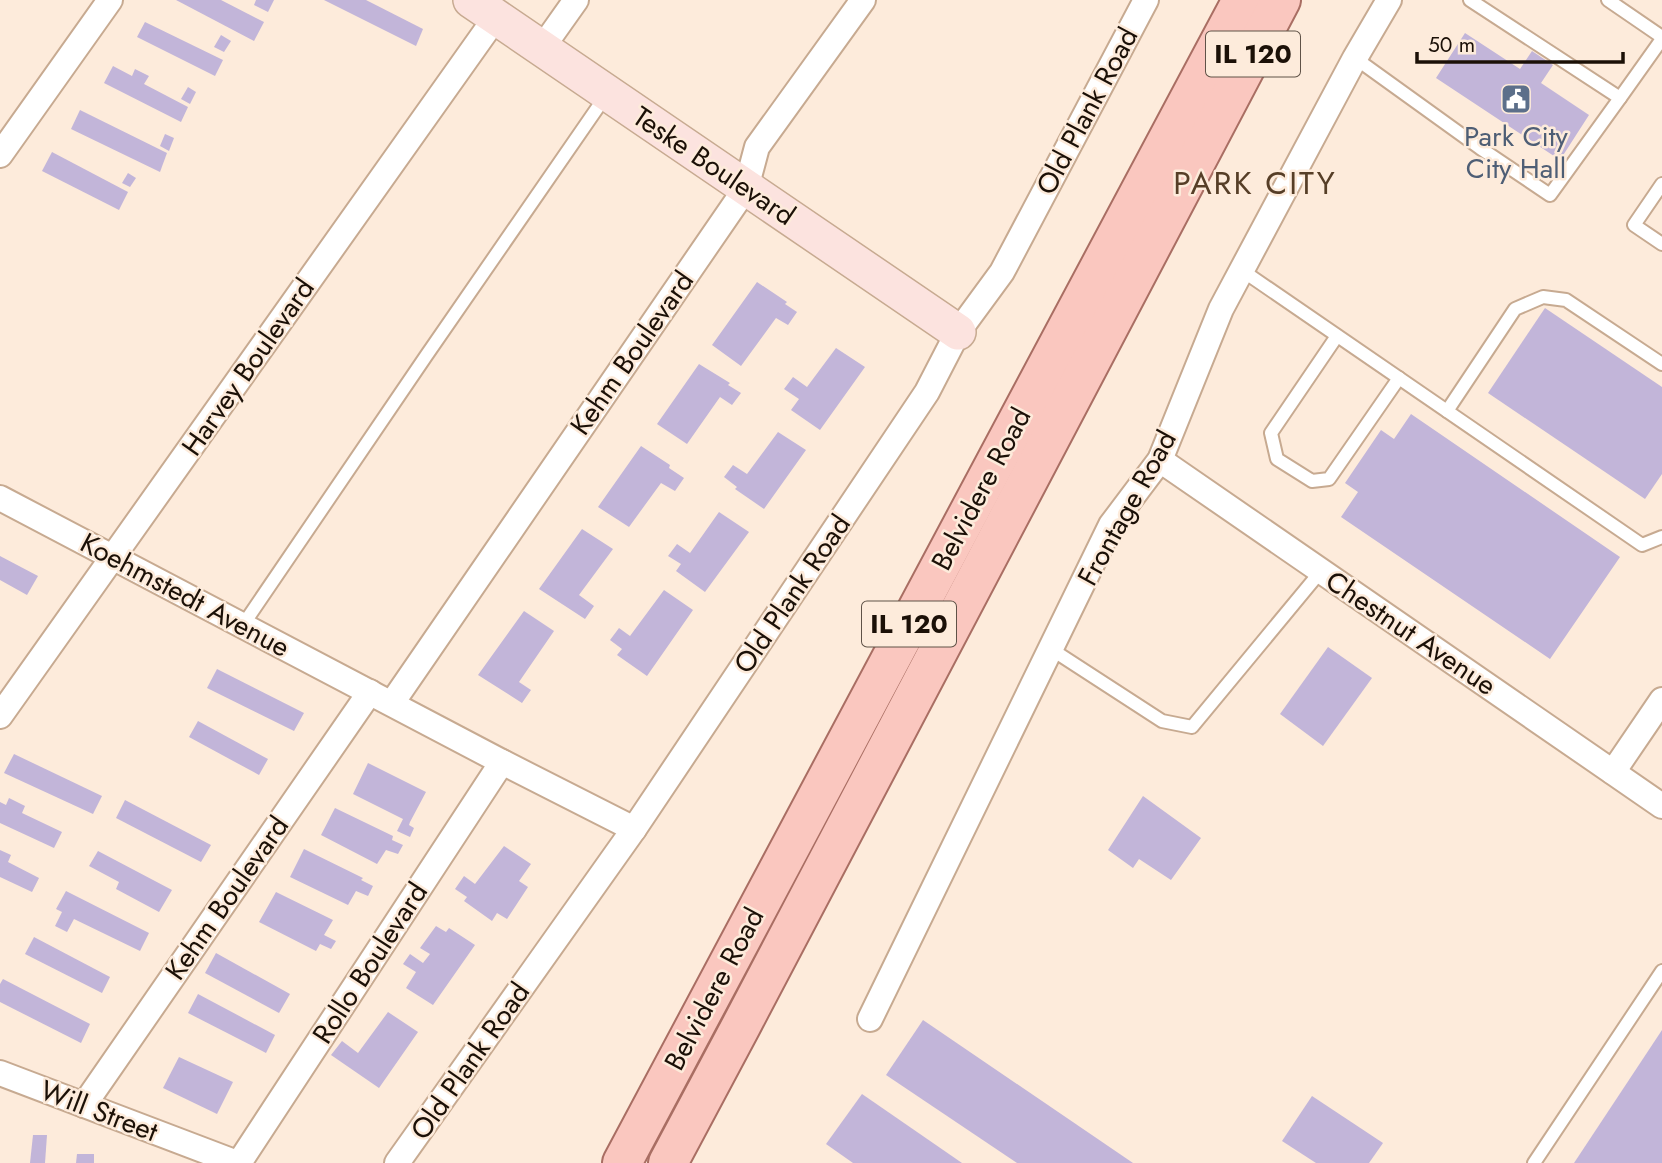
<svg xmlns="http://www.w3.org/2000/svg" width="1662" height="1163" viewBox="0 0 1662 1163" font-family="Jost,sans-serif">
<style>
.building{fill:#c2b5d9}
.lines{fill:none;stroke-linecap:round;stroke-linejoin:round}
.lane-casing{stroke:#c7aa91;stroke-width:16}
.street-casing{stroke:#c7aa91;stroke-width:28}
.secondary-casing{stroke:#c7aa91;stroke-width:38}
.primary-casing{stroke:#a96e63;stroke-width:42}
.lane{stroke:#fff;stroke-width:12}
.street{stroke:#fff;stroke-width:24}
.secondary{stroke:#fce3df;stroke-width:35}
.primary{stroke:#fac7bf;stroke-width:38}
.labels{text-anchor:middle;dominant-baseline:central;stroke-width:5;stroke-linejoin:round;paint-order:stroke}
.shield{fill:#fdebdb;stroke:#5f5247;stroke-width:2}
.shield-label{font-size:26px;font-weight:bold;fill:#1b1007}
.street-label{font-size:28px;fill:#1b1007;stroke:#fdebdb}
.service-label{font-size:28px;fill:#4e5e75;stroke:#fdebdb}
.quarter-label{font-size:32px;letter-spacing:2px;fill:#563e27;stroke:#fdebdb}
</style>
<rect width="100%" height="100%" fill="#fdebdb"/>
<g class="building">
<path d="M 176,0 L 221,0 L 264,22 L 254,41 Z"/>
<path d="M 256,0 L 274,0 L 268,12 L 254,5 Z"/>
<path d="M 324,0 L 366,0 L 423,29 L 416,46 Z"/>
<path d="M 145,22 L 223,60 L 215,76 L 137,37 Z"/>
<path d="M 1465,33 L 1520,69 L 1532,51 L 1553,65 L 1541,83 L 1589,115 L 1560,160 L 1436,78 Z"/>
<path d="M 221,35 L 231,41 L 224,52 L 214,47 Z"/>
<path d="M 113,66 L 132,76 L 135,69 L 149,76 L 144,84 L 188,107 L 181,122 L 104,83 Z"/>
<path d="M 188,87 L 196,92 L 190,104 L 181,99 Z"/>
<path d="M 80,110 L 167,153 L 160,172 L 71,129 Z"/>
<path d="M 165,134 L 174,138 L 169,151 L 160,146 Z"/>
<path d="M 52,152 L 128,192 L 119,210 L 42,171 Z"/>
<path d="M 128,173 L 136,178 L 130,187 L 122,183 Z"/>
<path d="M 757,282 L 787,302 L 785,304 L 797,312 L 788,325 L 776,318 L 741,366 L 712,345 Z"/>
<path d="M 1545,308 L 1662,387 L 1662,474 L 1645,499 L 1488,393 Z"/>
<path d="M 836,348 L 865,367 L 820,430 L 791,410 L 799,399 L 784,389 L 793,377 L 807,387 Z"/>
<path d="M 699,364 L 730,383 L 728,385 L 741,393 L 732,405 L 720,397 L 687,444 L 657,424 Z"/>
<path d="M 1411,414 L 1620,557 L 1550,659 L 1341,517 L 1358,492 L 1345,483 L 1381,430 L 1394,439 Z"/>
<path d="M 778,432 L 806,450 L 764,509 L 735,489 L 737,487 L 724,477 L 733,465 L 747,474 Z"/>
<path d="M 641,446 L 670,465 L 669,468 L 684,478 L 675,491 L 661,483 L 629,527 L 598,507 Z"/>
<path d="M 719,512 L 749,532 L 705,592 L 676,571 L 681,564 L 668,556 L 677,544 L 690,553 Z"/>
<path d="M 582,529 L 613,549 L 579,595 L 594,606 L 585,619 L 539,589 Z"/>
<path d="M 0,556 L 38,576 L 27,595 L 0,580 Z"/>
<path d="M 664,590 L 693,610 L 647,676 L 617,655 L 622,649 L 610,640 L 619,628 L 630,636 Z"/>
<path d="M 524,611 L 554,631 L 519,682 L 531,690 L 522,703 L 478,675 Z"/>
<path d="M 1328,647 L 1372,678 L 1323,746 L 1280,714 Z"/>
<path d="M 217,669 L 304,713 L 294,731 L 207,688 Z"/>
<path d="M 198,721 L 268,759 L 259,775 L 189,737 Z"/>
<path d="M 14,754 L 102,796 L 93,814 L 4,773 Z"/>
<path d="M 368,763 L 426,792 L 410,822 L 409,825 L 414,828 L 410,837 L 397,831 L 403,819 L 353,794 Z"/>
<path d="M 1143,796 L 1201,838 L 1171,880 L 1139,859 L 1133,868 L 1108,850 Z"/>
<path d="M 9,798 L 25,806 L 22,813 L 62,832 L 54,848 L 0,823 L 0,802 L 6,805 Z"/>
<path d="M 125,800 L 211,845 L 201,862 L 116,818 Z"/>
<path d="M 335,808 L 393,836 L 392,840 L 403,845 L 398,854 L 386,850 L 377,864 L 321,835 Z"/>
<path d="M 504,846 L 531,864 L 519,881 L 528,887 L 507,919 L 497,913 L 492,921 L 464,901 L 467,897 L 455,889 L 464,876 L 475,884 Z"/>
<path d="M 304,849 L 363,878 L 361,880 L 373,886 L 368,896 L 356,891 L 348,905 L 290,877 Z"/>
<path d="M 0,850 L 11,855 L 8,862 L 39,878 L 32,892 L 0,877 Z"/>
<path d="M 98,851 L 172,890 L 159,912 L 116,889 L 119,882 L 89,866 Z"/>
<path d="M 66,891 L 149,933 L 140,951 L 74,919 L 67,932 L 55,926 L 62,912 L 56,909 Z"/>
<path d="M 276,892 L 333,920 L 324,935 L 336,941 L 331,949 L 320,944 L 316,951 L 259,922 Z"/>
<path d="M 436,926 L 446,932 L 449,928 L 475,945 L 433,1005 L 406,988 L 416,972 L 403,964 L 410,954 L 423,963 L 430,954 L 420,948 Z"/>
<path d="M 34,937 L 110,977 L 102,993 L 25,954 Z"/>
<path d="M 216,953 L 290,994 L 279,1013 L 205,973 Z"/>
<path d="M 3,979 L 90,1024 L 81,1043 L 0,1002 L 0,984 Z"/>
<path d="M 198,994 L 275,1035 L 266,1053 L 188,1013 Z"/>
<path d="M 388,1012 L 418,1032 L 379,1088 L 331,1055 L 342,1041 L 358,1053 Z"/>
<path d="M 923,1020 L 1133,1163 L 1017,1163 L 886,1075 Z"/>
<path d="M 1662,1030 L 1662,1163 L 1574,1163 Z"/>
<path d="M 179,1057 L 233,1082 L 217,1114 L 163,1088 Z"/>
<path d="M 862,1094 L 962,1163 L 853,1163 L 826,1144 Z"/>
<path d="M 1312,1096 L 1383,1143 L 1369,1163 L 1316,1163 L 1282,1141 Z"/>
<path d="M 33,1135 L 47,1135 L 45,1163 L 30,1163 Z"/>
<path d="M 77,1154 L 94,1154 L 94,1163 L 76,1163 Z"/>
</g>
<g class="lines">
<g class="lane-casing">
<g id="lane">
<path d="M 1608,0 L 1662,37"/>
<path d="M 1355,58 L 1480,148 L 1550,195 L 1620,98 L 1470,0"/>
<path d="M 1620,98 L 1662,39"/>
<path d="M 1662,184 L 1634,225 L 1662,244"/>
<path d="M 1243,271 L 1642,545 L 1662,537"/>
<path d="M 1337,336 L 1271,433 L 1277,459 L 1312,481 L 1329,479 L 1399,378"/>
<path d="M 1447,411 L 1515,309 L 1543,297 L 1566,300 L 1662,364"/>
<path d="M 243,625 L 426,356 L 607,94"/>
<path d="M 1051,649 L 1162,721 L 1192,727 L 1321,571"/>
<path d="M 1534,1163 L 1662,971"/>
</g>
</g>
<g class="street-casing">
<g id="street">
<path d="M 542,48 L 576,0"/>
<path d="M 0,155 L 110,0"/>
<path d="M 1160,460 L 1662,806"/>
<path d="M 0,498 L 502,762 L 634,829"/>
<path d="M 392,703 L 746,188 L 757,147 L 863,0"/>
<path d="M 0,716 L 496,17"/>
<path d="M 1613,772 L 1662,700"/>
<path d="M 870,1019 L 1111,525 L 1160,460 L 1221,309 L 1355,58 L 1389,0"/>
<path d="M 0,1073 L 237,1163"/>
<path d="M 84,1105 L 370,692"/>
<path d="M 239,1163 L 502,762"/>
<path d="M 397,1163 L 634,829 L 927,392 L 958,332 L 1002,272 L 1146,0"/>
</g>
</g>
<g class="secondary-casing">
<path id="secondary" d="M 471,0 L 958,332"/>
</g>
<g class="primary-casing">
<g id="primary">
<path d="M 622,1163 L 1242,0"/>
<path d="M 668,1163 L 741,1026 L 1281,0"/>
</g>
</g>
<use href="#lane" class="lane"/>
<use href="#street" class="street"/>
<use href="#secondary" class="secondary"/>
<use href="#primary" class="primary"/>
</g>
<defs>
<g id="civic-square" transform="scale(1.575)"><rect x="-9" y="-9" width="18" height="18" rx="4" fill="#5c6f8a" stroke="#fdebdb"/><path d="M-.6-6.5H3V-4.5H.6V-3L4-1V1h2V6H-6V1h2V-1L-.6-3ZM-1.2 2.5V6h2.4V2.5Z" fill="#fff"/></g>
</defs>
<g fill-rule="evenodd">
<use href="#civic-square" x="1516" y="99"/>
</g>
<g class="labels">
<g class="shield">
<rect x="1206" y="31.5" width="94" height="45" rx="5"/>
<rect x="862" y="601.5" width="94" height="45" rx="5"/>
</g>
<g class="shield-label">
<text x="1253" y="54">IL 120</text>
<text x="909" y="624">IL 120</text>
</g>
<g class="street-label">
<text transform="translate(1087 111) rotate(-62)">Old Plank Road</text>
<text transform="translate(714 166) rotate(34)">Teske Boulevard</text>
<text transform="translate(632 353) rotate(-55)">Kehm Boulevard</text>
<text transform="translate(248 367) rotate(-55)">Harvey Boulevard</text>
<text transform="translate(981 489) rotate(-62)">Belvidere Road</text>
<text transform="translate(1127 508) rotate(-61)">Frontage Road</text>
<text transform="translate(792 594) rotate(-56)">Old Plank Road</text>
<text transform="translate(185 595) rotate(28)">Koehmstedt Avenue</text>
<text transform="translate(1411 633) rotate(34)">Chestnut Avenue</text>
<text transform="translate(227 898) rotate(-55)">Kehm Boulevard</text>
<text transform="translate(370 963) rotate(-57)">Rollo Boulevard</text>
<text transform="translate(714 989) rotate(-62)">Belvidere Road</text>
<text transform="translate(470 1061) rotate(-55)">Old Plank Road</text>
<text transform="translate(99 1111) rotate(21)">Will Street</text>
</g>
<g class="service-label">
<text x="1516" y="136">Park City<tspan x="1516" dy="32">City Hall</tspan></text>
</g>
<g class="quarter-label">
<text x="1255" y="183">PARK CITY</text>
</g>
</g>
<path d="M1417 52v10h206v-10" fill="none" stroke="#1b1007" stroke-width="3.5"/>
<text x="1428" y="52" font-size="21" fill="#1b1007" stroke="#fdebdb" stroke-width="5" paint-order="stroke">50 m</text>
</svg>
